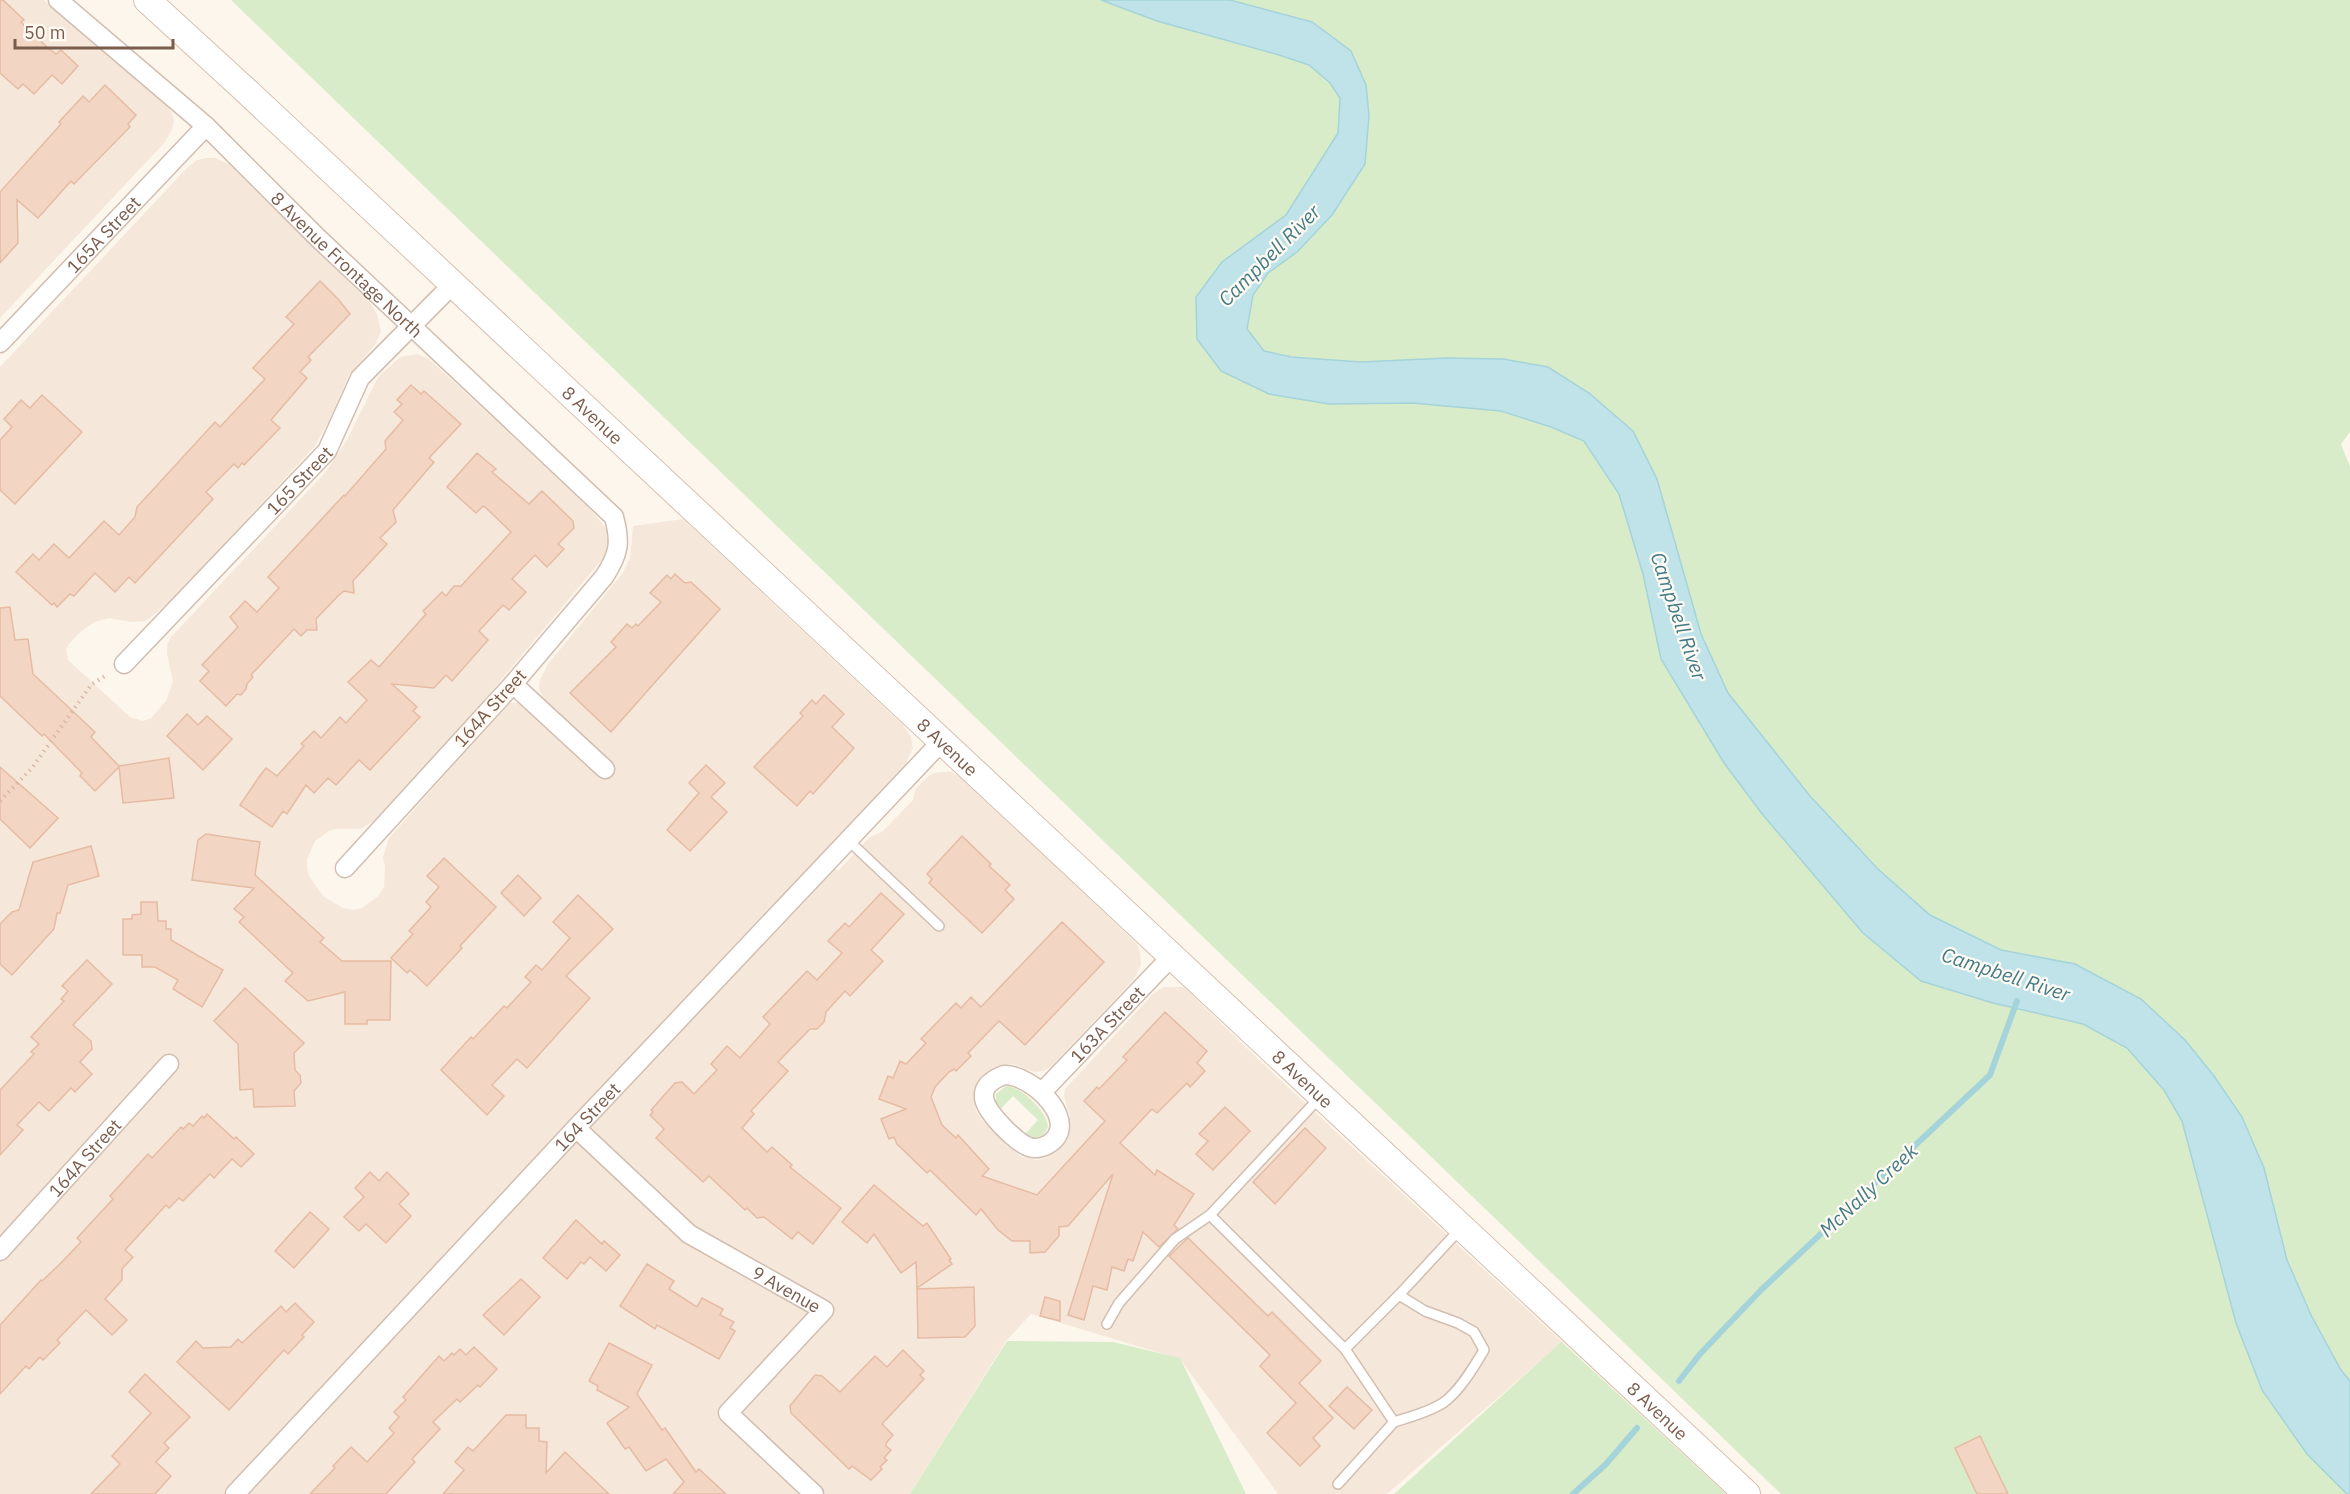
<svg xmlns="http://www.w3.org/2000/svg" width="2350" height="1494" viewBox="0 0 2350 1494" font-family="'IBM Plex Sans',sans-serif">
<style>
.residential{fill:#f5e8da}
.green{fill:#d8ecc9}
.water{fill:#bfe3e8;stroke:#a5d3da;stroke-width:1.5}
.lines{fill:none;stroke-linecap:round;stroke-linejoin:round}
.stream{stroke:#a5d3da;stroke-width:6}
.building{fill:#f3d5c3;stroke:#e6bba3;stroke-width:1.5}
.lane-casing{stroke:#d1beb0;stroke-width:12}
.street-casing{stroke:#d1beb0;stroke-width:21}
.secondary-casing{stroke:#d6c0b0;stroke-width:28}
.path{stroke:#d9b8a5;stroke-width:4;stroke-dasharray:1.5 4.5;stroke-linecap:butt}
.lane{stroke:#fff;stroke-width:9}
.street{stroke:#fff;stroke-width:18}
.secondary{stroke:#fff;stroke-width:26}
.labels{text-anchor:middle;dominant-baseline:central;stroke-width:4.5;stroke-linejoin:round;paint-order:stroke}
.street-label{font-size:18px;fill:#7a5c4d;stroke:#fffaf3}
.water-label{font-size:20px;font-style:italic;fill:#437c86;stroke:#fffaf3}
</style>
<rect width="100%" height="100%" fill="#fdf6ec"/>
<g class="residential">
<path d="M 0,0 L 44,0 L 164,100 L 172,113 L 174,121 L 172,129 L 165,142 L 0,318 Z"/>
<path d="M 206,158 L 215,158 L 231,165 L 370,303 L 377,314 L 381,331 L 375,345 L 349,375 L 329,421 L 314,447 L 174,598 L 146,621 L 131,622 L 109,618 L 94,622 L 79,633 L 68,645 L 66,650 L 68,660 L 130,717 L 143,721 L 151,718 L 166,701 L 173,681 L 167,654 L 167,645 L 171,637 L 324,474 L 347,440 L 378,377 L 400,357 L 417,354 L 429,359 L 583,501 L 606,528 L 609,533 L 610,540 L 605,556 L 460,729 L 374,821 L 360,829 L 336,829 L 329,831 L 315,841 L 307,859 L 307,868 L 309,876 L 324,897 L 343,908 L 353,910 L 362,908 L 378,896 L 384,887 L 385,866 L 383,857 L 389,838 L 508,703 L 519,703 L 526,708 L 600,777 L 612,766 L 546,703 L 539,689 L 540,680 L 548,664 L 622,574 L 630,558 L 633,526 L 683,519 L 903,725 L 911,737 L 913,748 L 905,765 L 821,856 L 838,871 L 870,837 L 882,832 L 913,800 L 915,790 L 923,781 L 931,774 L 940,772 L 952,772 L 963,779 L 1137,944 L 1140,952 L 1141,965 L 1134,979 L 1052,1066 L 1043,1071 L 1034,1072 L 1013,1064 L 999,1066 L 987,1072 L 979,1082 L 974,1096 L 976,1111 L 982,1120 L 1021,1157 L 1038,1160 L 1048,1157 L 1058,1151 L 1066,1142 L 1070,1129 L 1070,1116 L 1064,1096 L 1065,1089 L 1153,994 L 1163,987 L 1184,987 L 1259,1060 L 1562,1342 L 1387,1494 L 1278,1494 L 1180,1359 L 1031,1314 L 1006,1341 L 910,1494 L 0,1494 L 0,367 L 187,168 L 197,160 Z"/>
</g>
<g class="green">
<path d="M 231,0 L 1101,0 L 1309,65 L 1330,83 L 1340,98 L 1338,133 L 1286,215 L 1222,262 L 1196,297 L 1197,339 L 1221,371 L 1329,404 L 1412,403 L 1501,411 L 1551,427 L 1584,441 L 1619,494 L 1643,574 L 1661,659 L 1724,763 L 1763,815 L 1863,933 L 1921,981 L 1993,1003 L 2083,1024 L 2127,1048 L 2164,1090 L 2182,1121 L 2236,1323 L 2307,1454 L 2347,1494 L 1781,1494 Z"/>
<path d="M 1230,0 L 2350,0 L 2350,432 L 2341,444 L 2350,467 L 2350,1381 L 2341,1370 L 2311,1315 L 2287,1260 L 2264,1168 L 2242,1117 L 2214,1076 L 2185,1040 L 2141,999 L 2075,964 L 2001,950 L 1930,916 L 1878,869 L 1810,796 L 1728,693 L 1701,634 L 1657,479 L 1633,431 L 1589,393 L 1548,367 L 1503,359 L 1447,358 L 1361,362 L 1291,357 L 1264,351 L 1247,329 L 1253,295 L 1268,273 L 1297,252 L 1369,116 L 1366,85 L 1351,51 Z"/>
<path d="M 1006,1086 C 1021,1086 1048,1113 1048,1127 L 1043,1135 L 1035,1138 L 1025,1134 L 1038,1120 L 1013,1096 L 1000,1110 L 996,1102 L 996,1094 Z"/>
<path d="M 1007,1341 L 1113,1342 L 1180,1358 L 1246,1494 L 910,1494 Z"/>
<path d="M 1562,1342 L 1726,1494 L 1394,1494 L 1561,1342 Z"/>
</g>
<path class="water" d="M 1101,0 L 1230,0 L 1312,22 L 1351,51 L 1366,85 L 1369,116 L 1365,164 L 1332,215 L 1297,252 L 1268,273 L 1253,295 L 1247,329 L 1264,351 L 1291,357 L 1361,362 L 1447,358 L 1503,359 L 1548,367 L 1589,393 L 1633,431 L 1657,479 L 1701,634 L 1728,693 L 1810,796 L 1878,869 L 1930,915 L 2001,950 L 2075,964 L 2141,999 L 2185,1040 L 2214,1076 L 2242,1117 L 2264,1168 L 2287,1260 L 2311,1315 L 2341,1370 L 2350,1381 L 2350,1494 L 2347,1494 L 2307,1454 L 2262,1390 L 2236,1323 L 2182,1121 L 2164,1090 L 2127,1048 L 2083,1024 L 1993,1003 L 1921,981 L 1863,933 L 1763,815 L 1724,763 L 1661,659 L 1643,574 L 1619,494 L 1584,441 L 1551,427 L 1501,411 L 1412,403 L 1329,404 L 1269,394 L 1221,371 L 1197,339 L 1196,297 L 1222,262 L 1286,215 L 1338,133 L 1340,98 L 1330,83 L 1309,65 L 1279,55 L 1157,21 Z"/>
<g class="lines">
<g class="stream">
<path d="M 1679,1381 L 1700,1354 L 1761,1290 L 1990,1075 L 2017,1001"/>
<path d="M 1573,1494 L 1606,1464 L 1637,1428"/>
</g>
</g>
<g class="building">
<path d="M 0,0 L 3,0 L 24,20 L 21,22 L 47,47 L 56,54 L 61,50 L 78,66 L 62,84 L 52,75 L 34,94 L 23,84 L 18,89 L 0,73 Z"/>
<path d="M 105,85 L 136,115 L 128,124 L 130,127 L 74,184 L 71,181 L 38,218 L 17,200 L 18,243 L 0,263 L 0,192 L 61,124 L 59,122 L 83,96 L 89,102 Z"/>
<path d="M 320,281 L 338,299 L 350,314 L 308,357 L 311,360 L 300,372 L 307,378 L 271,420 L 280,428 L 244,465 L 242,463 L 238,468 L 234,464 L 206,492 L 213,499 L 135,583 L 129,577 L 115,592 L 95,573 L 74,596 L 70,594 L 57,607 L 54,603 L 52,605 L 16,572 L 33,554 L 39,560 L 54,544 L 69,558 L 104,521 L 119,535 L 135,517 L 137,507 L 215,422 L 220,427 L 265,379 L 253,368 L 294,324 L 286,317 Z"/>
<path d="M 411,385 L 421,394 L 424,391 L 461,424 L 429,458 L 434,462 L 393,510 L 396,522 L 380,538 L 387,544 L 353,581 L 354,593 L 344,591 L 338,596 L 316,619 L 317,630 L 307,630 L 301,636 L 294,629 L 251,675 L 253,677 L 247,684 L 246,689 L 241,695 L 237,694 L 226,706 L 200,681 L 209,671 L 202,665 L 238,627 L 230,617 L 245,601 L 257,612 L 279,588 L 268,577 L 344,495 L 345,496 L 386,449 L 385,441 L 403,420 L 394,412 L 402,404 L 397,400 Z"/>
<path d="M 42,395 L 82,432 L 15,504 L 0,490 L 0,440 L 12,427 L 4,419 L 21,400 L 30,408 Z"/>
<path d="M 477,453 L 496,469 L 492,472 L 529,504 L 542,491 L 573,521 L 574,528 L 558,544 L 564,549 L 547,567 L 535,555 L 512,579 L 526,592 L 509,610 L 503,605 L 479,631 L 488,640 L 452,681 L 446,675 L 434,688 L 392,684 L 417,707 L 413,711 L 420,717 L 370,770 L 359,760 L 336,785 L 328,778 L 314,793 L 306,785 L 287,814 L 283,811 L 272,827 L 240,805 L 259,777 L 266,768 L 277,776 L 304,746 L 301,744 L 314,731 L 321,738 L 340,717 L 346,723 L 367,700 L 348,682 L 371,660 L 379,667 L 426,614 L 423,611 L 442,592 L 446,596 L 454,586 L 461,586 L 511,532 L 486,508 L 483,506 L 476,513 L 447,487 Z"/>
<path d="M 675,574 L 685,583 L 691,582 L 720,609 L 611,732 L 570,693 L 616,647 L 611,642 L 627,624 L 632,628 L 636,624 L 638,626 L 661,602 L 650,593 L 667,575 L 671,579 Z"/>
<path d="M 10,607 L 15,640 L 28,639 L 33,674 L 95,732 L 91,737 L 119,766 L 169,758 L 174,798 L 123,803 L 119,767 L 95,791 L 80,776 L 82,773 L 44,734 L 42,736 L 0,696 L 0,608 Z"/>
<path d="M 824,695 L 844,714 L 832,727 L 854,748 L 813,794 L 810,791 L 797,806 L 754,767 L 803,716 L 800,713 L 812,700 L 816,704 Z"/>
<path d="M 187,714 L 198,725 L 207,716 L 232,739 L 203,770 L 167,736 Z"/>
<path d="M 706,765 L 725,783 L 711,797 L 727,812 L 690,851 L 667,830 L 699,793 L 689,783 Z"/>
<path d="M 0,767 L 58,818 L 30,848 L 0,819 Z"/>
<path d="M 206,834 L 260,842 L 255,875 L 324,938 L 320,942 L 342,961 L 391,961 L 390,1020 L 367,1020 L 367,1024 L 345,1024 L 345,992 L 308,1001 L 285,981 L 293,973 L 239,922 L 244,917 L 234,909 L 254,888 L 192,880 L 198,840 Z"/>
<path d="M 962,836 L 991,864 L 989,866 L 1010,885 L 1005,890 L 1014,899 L 982,933 L 929,883 L 932,879 L 927,874 Z"/>
<path d="M 91,846 L 99,876 L 68,885 L 60,913 L 57,913 L 54,929 L 12,975 L 0,964 L 0,924 L 12,912 L 19,910 L 33,862 Z"/>
<path d="M 444,858 L 496,907 L 460,946 L 462,948 L 427,986 L 410,970 L 407,973 L 391,958 L 413,934 L 409,931 L 431,907 L 426,902 L 439,887 L 427,876 Z"/>
<path d="M 518,875 L 541,898 L 524,916 L 501,893 Z"/>
<path d="M 881,893 L 904,914 L 871,950 L 883,961 L 850,996 L 845,991 L 826,1012 L 824,1022 L 817,1029 L 810,1029 L 778,1062 L 788,1071 L 751,1111 L 754,1114 L 742,1128 L 767,1152 L 772,1147 L 792,1165 L 790,1167 L 841,1208 L 813,1244 L 798,1232 L 792,1239 L 764,1217 L 757,1218 L 747,1208 L 745,1210 L 709,1176 L 703,1182 L 656,1138 L 664,1129 L 650,1115 L 653,1112 L 651,1110 L 675,1083 L 682,1082 L 694,1094 L 717,1070 L 711,1064 L 727,1046 L 740,1058 L 770,1024 L 763,1017 L 807,971 L 817,980 L 842,953 L 828,941 L 845,923 L 849,927 Z"/>
<path d="M 578,895 L 613,929 L 566,976 L 590,998 L 527,1068 L 517,1059 L 492,1085 L 504,1096 L 487,1115 L 441,1070 L 471,1037 L 473,1039 L 504,1006 L 507,1008 L 531,982 L 525,977 L 536,965 L 542,970 L 570,938 L 553,922 Z"/>
<path d="M 141,902 L 157,902 L 158,921 L 166,921 L 166,929 L 171,929 L 171,940 L 223,970 L 202,1007 L 173,989 L 178,980 L 155,967 L 142,967 L 142,955 L 123,955 L 123,919 L 132,919 L 132,915 L 141,914 Z"/>
<path d="M 1062,922 L 1104,962 L 1025,1045 L 999,1021 L 968,1053 L 971,1056 L 956,1071 L 954,1069 L 949,1072 L 935,1087 L 931,1097 L 942,1125 L 956,1138 L 958,1135 L 989,1169 L 982,1176 L 1037,1195 L 1105,1121 L 1084,1101 L 1097,1087 L 1099,1089 L 1127,1060 L 1123,1057 L 1165,1012 L 1207,1051 L 1197,1063 L 1205,1071 L 1190,1087 L 1187,1083 L 1157,1113 L 1152,1109 L 1120,1143 L 1155,1175 L 1157,1170 L 1194,1194 L 1174,1225 L 1178,1229 L 1159,1247 L 1143,1232 L 1133,1261 L 1128,1259 L 1124,1271 L 1112,1267 L 1107,1290 L 1093,1286 L 1084,1320 L 1068,1315 L 1113,1174 L 1068,1226 L 1059,1227 L 1059,1236 L 1045,1252 L 1030,1253 L 1030,1241 L 1012,1241 L 998,1230 L 981,1209 L 976,1215 L 930,1170 L 927,1173 L 897,1144 L 894,1137 L 889,1139 L 881,1119 L 906,1109 L 879,1099 L 888,1076 L 893,1078 L 900,1061 L 906,1064 L 926,1043 L 921,1039 L 956,1003 L 961,1008 L 971,997 L 981,1007 Z"/>
<path d="M 87,960 L 112,984 L 73,1025 L 91,1041 L 92,1049 L 80,1062 L 92,1074 L 75,1092 L 71,1088 L 49,1111 L 39,1102 L 17,1125 L 23,1130 L 0,1155 L 0,1090 L 34,1054 L 31,1052 L 39,1044 L 31,1037 L 64,1001 L 61,999 L 68,991 L 62,986 Z"/>
<path d="M 245,988 L 304,1043 L 294,1053 L 295,1070 L 300,1075 L 301,1083 L 294,1091 L 295,1106 L 254,1107 L 253,1089 L 240,1090 L 238,1044 L 214,1021 Z"/>
<path d="M 1225,1107 L 1250,1131 L 1213,1170 L 1196,1154 L 1208,1141 L 1199,1134 Z"/>
<path d="M 207,1114 L 234,1139 L 236,1137 L 254,1154 L 241,1167 L 232,1159 L 214,1178 L 210,1174 L 183,1201 L 179,1198 L 169,1208 L 166,1205 L 125,1250 L 133,1257 L 122,1269 L 122,1280 L 105,1299 L 127,1320 L 112,1335 L 86,1310 L 57,1340 L 60,1343 L 43,1360 L 40,1357 L 29,1369 L 26,1366 L 0,1394 L 0,1325 L 41,1280 L 42,1281 L 59,1265 L 81,1242 L 77,1238 L 113,1199 L 110,1196 L 148,1154 L 152,1158 L 181,1127 L 183,1129 L 189,1123 L 193,1126 L 202,1116 L 204,1118 Z"/>
<path d="M 1305,1128 L 1326,1148 L 1275,1204 L 1253,1182 Z"/>
<path d="M 370,1172 L 379,1181 L 387,1172 L 409,1194 L 399,1204 L 411,1216 L 386,1243 L 366,1224 L 359,1231 L 344,1217 L 364,1197 L 355,1188 Z"/>
<path d="M 874,1185 L 923,1226 L 927,1223 L 951,1259 L 949,1260 L 952,1264 L 917,1288 L 916,1262 L 901,1273 L 874,1234 L 867,1243 L 842,1222 Z"/>
<path d="M 310,1212 L 329,1229 L 294,1268 L 275,1251 Z"/>
<path d="M 576,1220 L 602,1244 L 604,1241 L 620,1255 L 606,1271 L 590,1257 L 584,1264 L 581,1262 L 567,1279 L 543,1258 Z"/>
<path d="M 1188,1238 L 1268,1316 L 1272,1312 L 1321,1361 L 1299,1383 L 1333,1418 L 1313,1438 L 1320,1446 L 1300,1466 L 1267,1433 L 1296,1403 L 1260,1366 L 1270,1355 L 1169,1256 Z"/>
<path d="M 647,1264 L 674,1281 L 669,1289 L 697,1307 L 702,1298 L 723,1309 L 720,1315 L 734,1322 L 730,1328 L 735,1331 L 719,1359 L 657,1325 L 655,1329 L 620,1306 Z"/>
<path d="M 521,1279 L 540,1297 L 504,1335 L 483,1315 Z"/>
<path d="M 974,1287 L 975,1326 L 965,1337 L 918,1338 L 917,1289 Z"/>
<path d="M 1045,1297 L 1060,1301 L 1060,1321 L 1040,1316 Z"/>
<path d="M 295,1303 L 314,1322 L 302,1335 L 304,1337 L 288,1354 L 284,1350 L 229,1410 L 177,1362 L 196,1341 L 203,1348 L 231,1347 L 238,1339 L 242,1343 L 281,1306 L 286,1312 Z"/>
<path d="M 609,1343 L 652,1365 L 637,1394 L 662,1430 L 665,1428 L 696,1472 L 699,1469 L 726,1494 L 673,1494 L 684,1482 L 666,1459 L 646,1471 L 629,1447 L 625,1449 L 607,1423 L 629,1407 L 597,1390 L 598,1386 L 589,1381 Z"/>
<path d="M 474,1347 L 497,1369 L 480,1387 L 478,1385 L 460,1402 L 457,1399 L 433,1422 L 440,1429 L 412,1459 L 415,1462 L 386,1494 L 310,1494 L 335,1468 L 333,1466 L 351,1447 L 367,1462 L 394,1433 L 389,1428 L 399,1417 L 394,1412 L 406,1400 L 403,1397 L 439,1356 L 444,1361 L 452,1353 L 454,1355 L 460,1349 L 466,1355 Z"/>
<path d="M 903,1350 L 924,1371 L 920,1375 L 924,1379 L 882,1424 L 893,1435 L 886,1443 L 886,1446 L 891,1450 L 884,1458 L 887,1460 L 880,1467 L 882,1469 L 871,1480 L 852,1466 L 849,1469 L 791,1413 L 790,1406 L 815,1375 L 822,1376 L 840,1392 L 875,1356 L 887,1367 Z"/>
<path d="M 145,1374 L 190,1417 L 164,1443 L 169,1448 L 156,1462 L 171,1476 L 155,1494 L 91,1494 L 120,1464 L 112,1456 L 151,1413 L 129,1392 Z"/>
<path d="M 1347,1387 L 1372,1410 L 1354,1429 L 1329,1406 Z"/>
<path d="M 506,1415 L 526,1415 L 526,1428 L 539,1428 L 539,1441 L 547,1442 L 546,1473 L 565,1452 L 609,1494 L 443,1494 L 464,1470 L 455,1462 L 468,1447 L 473,1451 Z"/>
<path d="M 1980,1436 L 1990,1457 L 2008,1494 L 1977,1494 L 1955,1448 Z"/>
</g>
<g class="lines">
<g class="lane-casing">
<g id="lane">
<path d="M 849,841 L 939,926"/>
<path d="M 1210,1215 L 1345,1349 L 1394,1422 L 1338,1484"/>
<path d="M 1399,1295 L 1461,1228"/>
<path d="M 1107,1324 L 1119,1303 L 1175,1239 L 1210,1215 L 1320,1097"/>
<path d="M 1345,1349 L 1399,1295 L 1425,1311 L 1458,1323 L 1474,1332 L 1484,1350 C 1474,1367 1459,1392 1443,1403 C 1429,1412 1410,1417 1394,1422"/>
</g>
</g>
<g class="street-casing">
<g id="street">
<path id="s1" d="M 58,0 L 206,126 L 318,238 L 614,517 C 621,543 619,554 604,577 L 513,684 L 345,868"/>
<path id="s2" d="M 0,343 L 206,126"/>
<path id="s3" d="M 124,664 L 327,451 L 360,378 L 453,284"/>
<path d="M 513,684 L 605,769"/>
<path d="M 1004,1075 C 1032,1074 1084,1124 1047,1145 C 1041,1148 1035,1149 1029,1147 C 1020,1144 1014,1137 1007,1131 C 989,1113 967,1089 1004,1075 Z"/>
<path id="s4" d="M 1042,1092 L 1173,955"/>
<path id="s5" d="M 576,1128 L 689,1234 L 824,1310 L 728,1413 L 814,1494"/>
<path id="s6" d="M 0,1251 L 169,1064"/>
<path id="s7" d="M 235,1494 L 576,1128 L 942,741"/>
</g>
</g>
<g class="secondary-casing">
<g id="secondary">
<path id="s8" d="M 147,0 L 241,86 L 1747,1494"/>
</g>
</g>
<path class="path" d="M 0,801 L 32,768 L 91,685 L 108,674"/>
<use href="#lane" class="lane"/>
<use href="#street" class="street"/>
<use href="#secondary" class="secondary"/>
</g>
<g class="labels">
<g class="street-label">
<text stroke="none"><textPath href="#s2" startOffset="150">165A Street</textPath></text>
<text stroke="none"><textPath href="#s1" startOffset="392">8 Avenue Frontage North</textPath></text>
<text stroke="none"><textPath href="#s8" startOffset="609">8 Avenue</textPath></text>
<text stroke="none"><textPath href="#s3" startOffset="254">165 Street</textPath></text>
<text transform="translate(490 708) rotate(-48)">164A Street</text>
<text stroke="none"><textPath href="#s8" startOffset="1095">8 Avenue</textPath></text>
<text stroke="none"><textPath href="#s4" startOffset="94">163A Street</textPath></text>
<text stroke="none"><textPath href="#s8" startOffset="1581">8 Avenue</textPath></text>
<text stroke="none"><textPath href="#s7" startOffset="516">164 Street</textPath></text>
<text stroke="none"><textPath href="#s6" startOffset="126">164A Street</textPath></text>
<text stroke="none"><textPath href="#s5" startOffset="267">9 Avenue</textPath></text>
<text stroke="none"><textPath href="#s8" startOffset="2067">8 Avenue</textPath></text>
</g>
<g class="water-label">
<text transform="translate(1269 255) rotate(-45)">Campbell River</text>
<text transform="translate(1679 616) rotate(71)">Campbell River</text>
<text transform="translate(2006 974) rotate(18)">Campbell River</text>
<text transform="translate(1868 1190) rotate(-43)">McNally Creek</text>
</g>
</g>
<path d="M15 39v9h158v-9" fill="none" stroke="#7a5c4d" stroke-width="3"/>
<text x="24" y="39" font-size="18" fill="#7a5c4d" stroke="#fffaf3" stroke-width="4.5" paint-order="stroke">50 m</text>
</svg>
